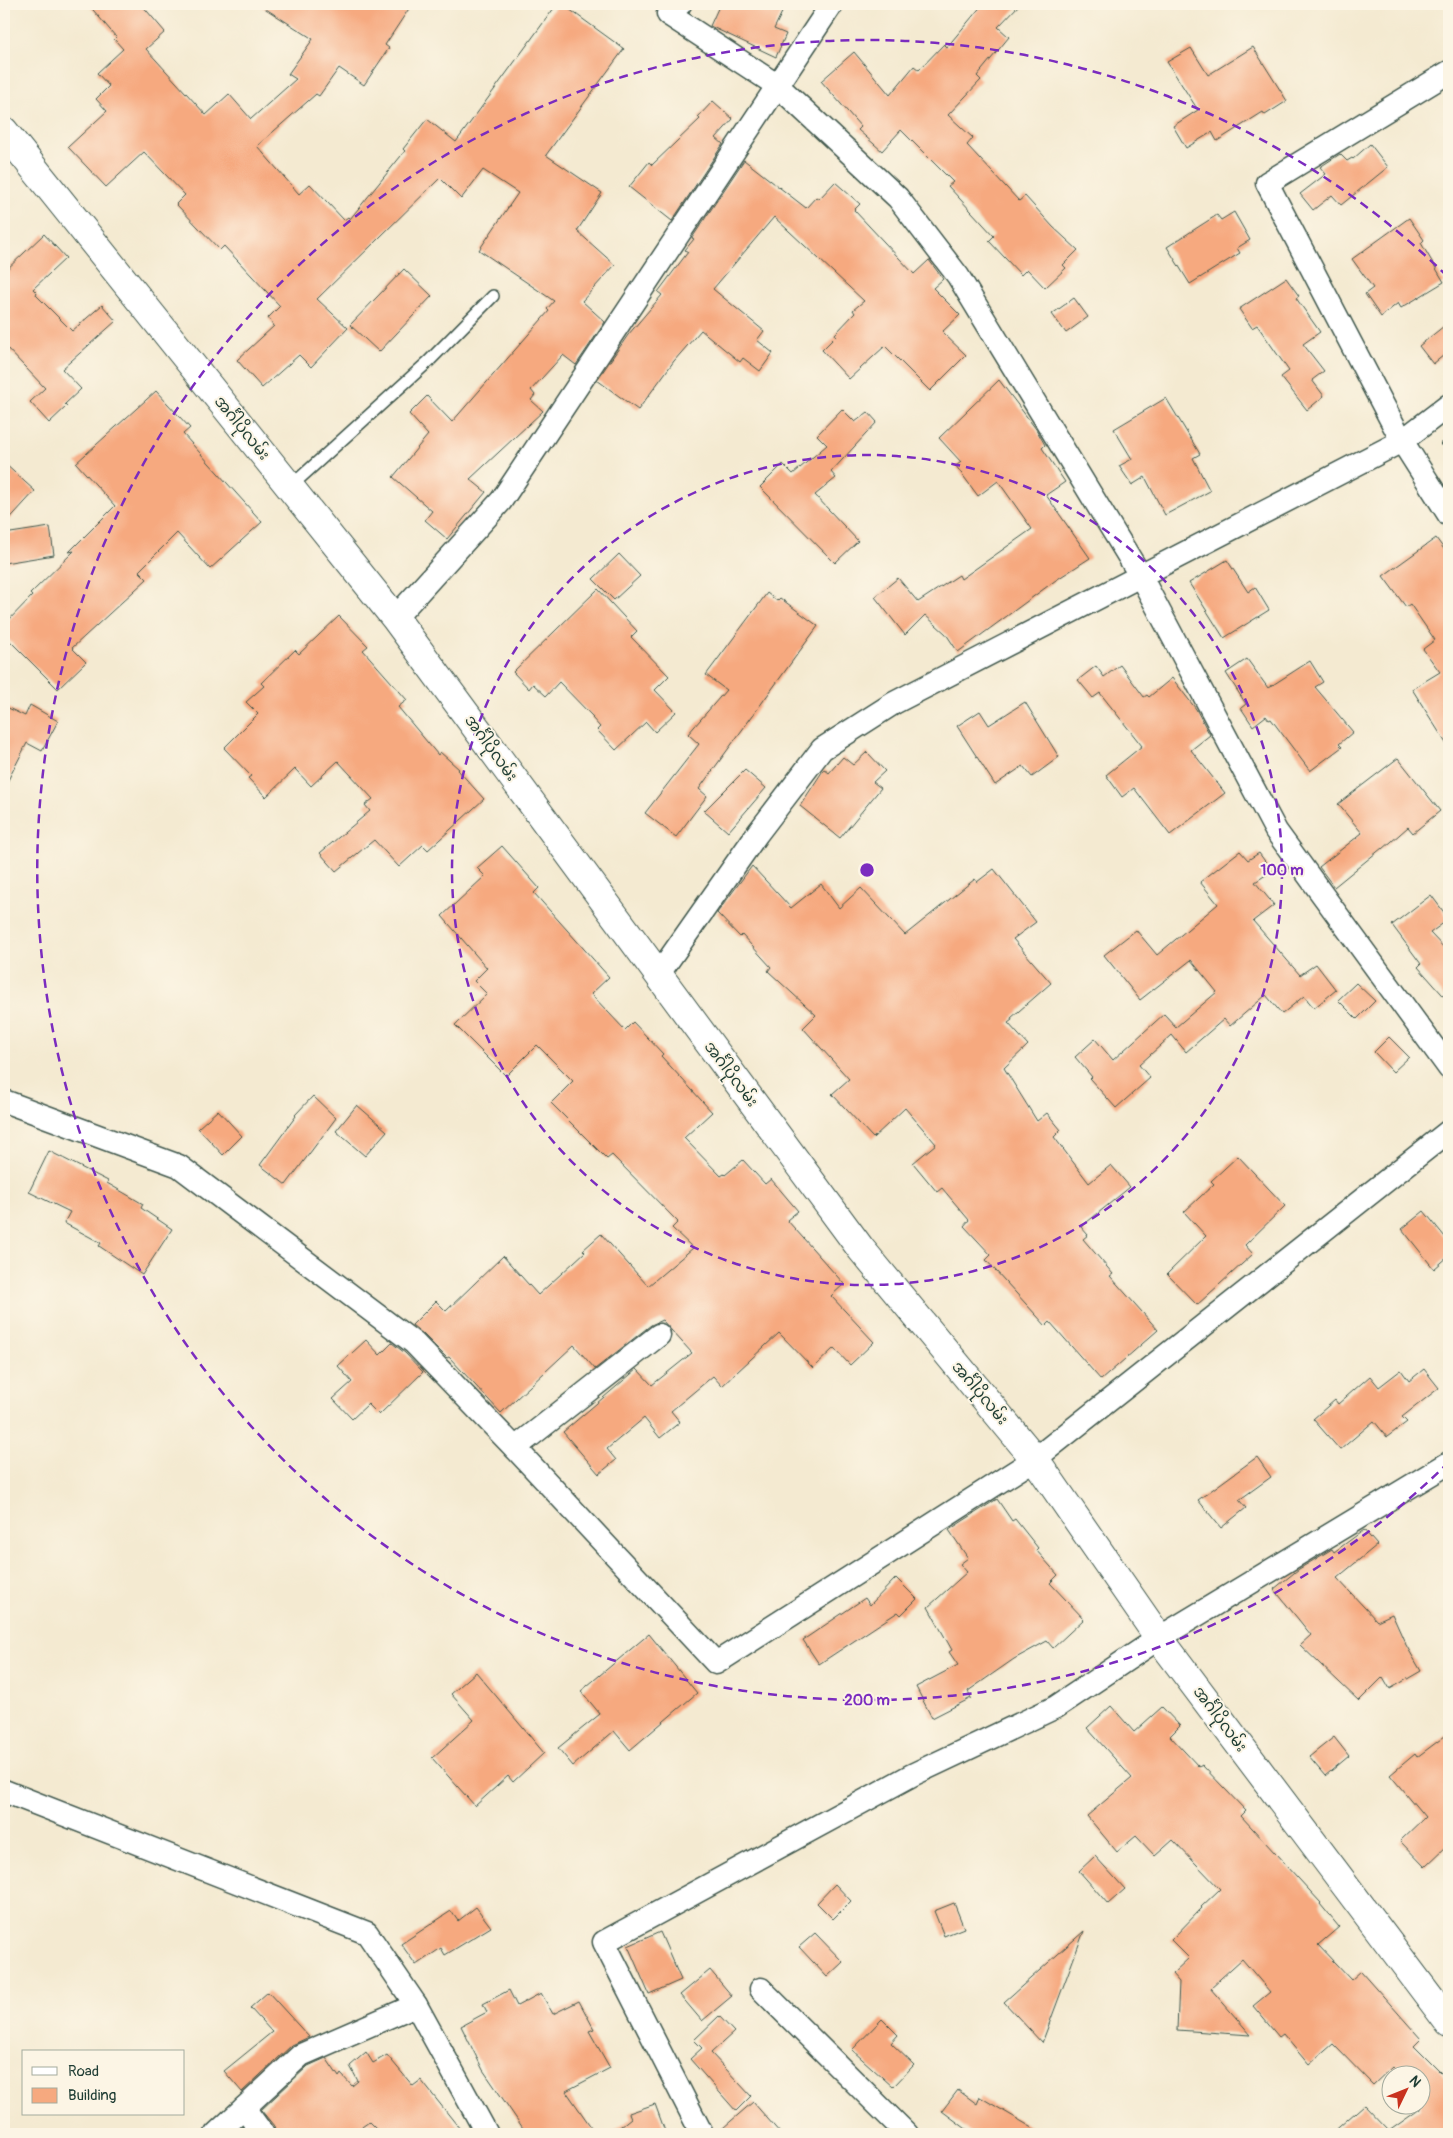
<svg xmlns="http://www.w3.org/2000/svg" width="1453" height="2138" viewBox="0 0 1453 2138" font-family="Pangolin,'Noto Sans Myanmar',sans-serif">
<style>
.building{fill:#f6a97f}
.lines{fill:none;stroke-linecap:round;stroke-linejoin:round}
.service-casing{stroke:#3f574c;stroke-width:14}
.minor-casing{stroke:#3f574c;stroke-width:25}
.primary-casing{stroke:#3f574c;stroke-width:30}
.path{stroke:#3f574c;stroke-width:3;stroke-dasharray:4 4;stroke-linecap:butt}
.service{stroke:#fff;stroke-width:11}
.minor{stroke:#fff;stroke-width:22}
.primary{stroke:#fff;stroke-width:28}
.ring{fill:none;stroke:#7b2cbf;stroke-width:2.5;stroke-dasharray:9 6}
.labels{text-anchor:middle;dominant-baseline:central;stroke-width:4;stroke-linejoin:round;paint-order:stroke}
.street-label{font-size:16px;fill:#1f3d34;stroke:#fcf5e5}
.centre{fill:#7b2cbf;stroke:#fcf5e5;stroke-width:2.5}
.ring-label{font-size:15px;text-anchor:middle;font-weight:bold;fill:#7b2cbf;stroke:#fcf5e5;stroke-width:4;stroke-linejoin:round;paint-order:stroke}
</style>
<rect width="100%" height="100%" fill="#fcf5e5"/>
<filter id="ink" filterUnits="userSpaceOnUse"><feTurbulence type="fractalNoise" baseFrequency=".02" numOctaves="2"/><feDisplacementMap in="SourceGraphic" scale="10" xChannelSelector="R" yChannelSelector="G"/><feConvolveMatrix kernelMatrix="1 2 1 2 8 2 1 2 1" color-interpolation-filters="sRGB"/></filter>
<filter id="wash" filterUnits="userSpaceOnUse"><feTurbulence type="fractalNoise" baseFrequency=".0096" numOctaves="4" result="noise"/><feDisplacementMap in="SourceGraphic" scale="20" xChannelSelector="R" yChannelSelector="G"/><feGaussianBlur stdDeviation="1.12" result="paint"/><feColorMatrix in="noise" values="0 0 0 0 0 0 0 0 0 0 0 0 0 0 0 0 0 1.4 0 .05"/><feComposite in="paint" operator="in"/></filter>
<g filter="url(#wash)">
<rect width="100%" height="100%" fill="#f4ead1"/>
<g id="blocks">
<g class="building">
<path d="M 88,4 L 141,4 L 165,32 L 146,49 L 206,115 L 229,94 L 251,119 L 296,79 L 288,74 L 313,39 L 258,4 L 412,4 L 385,45 L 389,48 L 364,85 L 339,68 L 319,96 L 316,94 L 257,146 L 299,194 L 310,184 L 344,220 L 348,217 L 350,219 L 405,151 L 403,149 L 427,119 L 456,142 L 557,4 L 562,4 L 624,49 L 546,155 L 602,193 L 577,231 L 615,265 L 582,301 L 605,322 L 576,365 L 563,355 L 531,390 L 535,395 L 531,400 L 543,411 L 470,479 L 486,492 L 447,539 L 425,520 L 432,511 L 393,477 L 428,435 L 409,414 L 427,396 L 452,422 L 549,311 L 547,309 L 554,301 L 479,250 L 518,193 L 483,170 L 461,199 L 440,178 L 317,299 L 348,328 L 311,367 L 299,355 L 262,388 L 237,360 L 274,326 L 268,318 L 280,306 L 224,246 L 220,250 L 176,204 L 185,195 L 144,152 L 106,187 L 68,147 L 107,111 L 96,99 L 109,86 L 97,73 L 123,49 L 114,39 L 116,37 Z"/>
<path d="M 720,4 L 786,4 L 774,29 L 786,34 L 776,57 L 710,26 Z"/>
<path d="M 983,4 L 1020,4 L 998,27 L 1009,37 L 977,76 L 981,80 L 948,115 L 973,138 L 967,145 L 1019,201 L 1025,196 L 1053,227 L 1078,250 L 1063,265 L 1066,268 L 1045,288 L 1027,269 L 1021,275 L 989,241 L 994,236 L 948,186 L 953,182 L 901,130 L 882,151 L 858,130 L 861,127 L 821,81 L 854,52 L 890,95 L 914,66 L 919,70 L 944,44 L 947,47 Z"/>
<path d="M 1253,47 L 1287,101 L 1265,115 L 1263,112 L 1217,141 L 1212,132 L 1186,148 L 1173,126 L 1198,110 L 1167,62 L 1191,48 L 1208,75 Z"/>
<path d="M 713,101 L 733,119 L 716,138 L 723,144 L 672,221 L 629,187 L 649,162 L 652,165 L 700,119 L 698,117 Z"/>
<path d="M 1370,144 L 1388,167 L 1341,205 L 1332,195 L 1313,210 L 1300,194 L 1326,174 L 1320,167 L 1340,154 L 1347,161 L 1352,158 L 1353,159 Z"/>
<path d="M 744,160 L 806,208 L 816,197 L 819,199 L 835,182 L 860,204 L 854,210 L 914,274 L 929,260 L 943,279 L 933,288 L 960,315 L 942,332 L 966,355 L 930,391 L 885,346 L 849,379 L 822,350 L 836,336 L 835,334 L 855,313 L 853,310 L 864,301 L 774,217 L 713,289 L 764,331 L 757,340 L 773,353 L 760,371 L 743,358 L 740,362 L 701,330 L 674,361 L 638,410 L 597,380 L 628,335 L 662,295 L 658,292 L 688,252 L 685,250 L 694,239 L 692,238 Z"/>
<path d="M 1234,212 L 1250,240 L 1237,248 L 1240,253 L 1190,284 L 1167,247 L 1217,215 L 1221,220 Z"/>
<path d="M 1409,218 L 1424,240 L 1421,243 L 1444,282 L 1401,308 L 1398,303 L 1381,317 L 1365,294 L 1373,288 L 1352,259 Z"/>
<path d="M 44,234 L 66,258 L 33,289 L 37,293 L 36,295 L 72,331 L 102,305 L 116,321 L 62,369 L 81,389 L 65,404 L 67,406 L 49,423 L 30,402 L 45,388 L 4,345 L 4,272 Z"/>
<path d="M 404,269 L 432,296 L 379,352 L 350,325 Z"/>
<path d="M 1286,278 L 1299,296 L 1296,298 L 1320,332 L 1303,344 L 1324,371 L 1312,380 L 1324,396 L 1307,410 L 1281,377 L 1289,371 L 1257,325 L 1252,328 L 1239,309 Z"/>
<path d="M 1074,298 L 1088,317 L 1066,333 L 1052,314 Z"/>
<path d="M 1449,322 L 1449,351 L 1433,364 L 1419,346 Z"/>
<path d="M 999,380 L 1036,429 L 1045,445 L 1042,448 L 1065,482 L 1046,495 L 1090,558 L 1056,580 L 958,652 L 946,634 L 925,615 L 905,635 L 875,597 L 898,578 L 918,602 L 959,575 L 961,579 L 1032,529 L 998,481 L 978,496 L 956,466 L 961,462 L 939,438 Z"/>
<path d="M 156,391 L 190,428 L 183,434 L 262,522 L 210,569 L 177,533 L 139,571 L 147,579 L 72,648 L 86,662 L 58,689 L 4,635 L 4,625 L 32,596 L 30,594 L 74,551 L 69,552 L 115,506 L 76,463 Z"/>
<path d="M 1166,398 L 1200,454 L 1193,458 L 1210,491 L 1165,515 L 1145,477 L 1132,485 L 1119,466 L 1132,459 L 1114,429 Z"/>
<path d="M 842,409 L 855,422 L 868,412 L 877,422 L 831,472 L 836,478 L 815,495 L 858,541 L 835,563 L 760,487 L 783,464 L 793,474 L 827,445 L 817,435 Z"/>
<path d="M 4,463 L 35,491 L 4,525 Z"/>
<path d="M 50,527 L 54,555 L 4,563 L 4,534 Z"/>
<path d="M 1436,538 L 1449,556 L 1449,748 L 1412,689 L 1440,672 L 1423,649 L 1435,640 L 1410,604 L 1406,607 L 1383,576 Z"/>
<path d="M 619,554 L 640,576 L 614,600 L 593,579 Z"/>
<path d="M 1227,560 L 1248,592 L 1255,587 L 1269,610 L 1224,638 L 1189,583 Z"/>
<path d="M 598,589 L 637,631 L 631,637 L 669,676 L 655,690 L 676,712 L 655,732 L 646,722 L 616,750 L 597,730 L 600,727 L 592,718 L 593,717 L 559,682 L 546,696 L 533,684 L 529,689 L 513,672 Z"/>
<path d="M 767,593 L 777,601 L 780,598 L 818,626 L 699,789 L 707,796 L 676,837 L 645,813 L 699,744 L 688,734 L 726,690 L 706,675 Z"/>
<path d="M 339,616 L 368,646 L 363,650 L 407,700 L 398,707 L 438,755 L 440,752 L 459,769 L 458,770 L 484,799 L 428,850 L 423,845 L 399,867 L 374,840 L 336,871 L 320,853 L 370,811 L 365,805 L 373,799 L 338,761 L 311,786 L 295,769 L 266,797 L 248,778 L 251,776 L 224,748 L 258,714 L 246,702 L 264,686 L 261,683 L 295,650 L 299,654 Z"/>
<path d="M 1247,659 L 1268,688 L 1310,661 L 1323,682 L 1315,687 L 1353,732 L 1339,744 L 1342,747 L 1310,771 L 1271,719 L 1269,720 L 1266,716 L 1253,726 L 1241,708 L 1246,704 L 1226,673 Z"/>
<path d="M 1120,665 L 1144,697 L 1147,695 L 1149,697 L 1172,678 L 1196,709 L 1210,735 L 1191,750 L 1225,793 L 1170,835 L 1134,788 L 1122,797 L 1106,775 L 1142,746 L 1100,693 L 1093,698 L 1078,680 L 1096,666 L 1104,677 Z"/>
<path d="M 1025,702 L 1059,757 L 1032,777 L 1023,766 L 995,785 L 957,726 L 980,711 L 989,725 Z"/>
<path d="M 30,705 L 58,721 L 42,751 L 27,743 L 4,788 L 4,706 L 25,716 Z"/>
<path d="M 867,752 L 885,771 L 873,782 L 881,788 L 840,838 L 800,806 L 824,769 L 829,773 L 843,757 L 853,765 Z"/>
<path d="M 1398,758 L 1440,811 L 1413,833 L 1408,827 L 1383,849 L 1382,848 L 1334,887 L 1319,867 L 1362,833 L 1338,804 Z"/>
<path d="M 745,770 L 766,788 L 728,832 L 704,811 Z"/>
<path d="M 502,846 L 539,888 L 534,893 L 609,977 L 591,994 L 625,1030 L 633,1022 L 663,1054 L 661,1056 L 712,1112 L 684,1138 L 721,1176 L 724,1174 L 725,1175 L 743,1160 L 765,1184 L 771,1179 L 798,1211 L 787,1220 L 844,1284 L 831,1296 L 874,1342 L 850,1365 L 834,1348 L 813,1368 L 779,1333 L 722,1386 L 713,1376 L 671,1411 L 680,1422 L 660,1438 L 644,1418 L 607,1449 L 616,1460 L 599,1474 L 563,1432 L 637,1369 L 652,1385 L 692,1353 L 662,1320 L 651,1325 L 595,1369 L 574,1345 L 501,1413 L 449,1357 L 447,1358 L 423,1334 L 412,1325 L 436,1301 L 446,1311 L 503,1256 L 538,1295 L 585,1252 L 583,1250 L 601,1234 L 648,1286 L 693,1248 L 672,1228 L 678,1222 L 612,1155 L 607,1159 L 551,1103 L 573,1081 L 537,1045 L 506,1076 L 455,1025 L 487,994 L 474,981 L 487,968 L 442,916 L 485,876 L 477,868 Z"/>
<path d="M 1240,851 L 1248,860 L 1259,853 L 1272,871 L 1255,882 L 1274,905 L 1253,921 L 1300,975 L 1316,964 L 1336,990 L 1314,1008 L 1304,996 L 1282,1014 L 1266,995 L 1230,1026 L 1224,1019 L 1186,1052 L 1172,1035 L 1139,1065 L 1150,1078 L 1116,1108 L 1090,1079 L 1092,1077 L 1075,1057 L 1095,1039 L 1113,1060 L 1164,1014 L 1176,1027 L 1217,992 L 1191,960 L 1140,1000 L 1104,955 L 1136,930 L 1157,955 L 1218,904 L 1200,882 Z"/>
<path d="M 752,866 L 791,908 L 821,884 L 839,908 L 861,888 L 905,935 L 975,879 L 977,882 L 994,869 L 1036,922 L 1013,939 L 1051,983 L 1011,1018 L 1012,1020 L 1008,1023 L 1028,1045 L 1004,1068 L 1037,1121 L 1047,1113 L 1061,1130 L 1054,1137 L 1089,1183 L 1111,1165 L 1130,1187 L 1081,1227 L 1088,1235 L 1083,1239 L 1113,1274 L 1110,1276 L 1158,1330 L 1101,1380 L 1050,1322 L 1046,1326 L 986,1260 L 991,1255 L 964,1226 L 969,1220 L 942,1188 L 937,1192 L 913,1163 L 936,1144 L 905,1108 L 873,1138 L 832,1094 L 849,1079 L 803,1028 L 816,1015 L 768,971 L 771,967 L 742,935 L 740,937 L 717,913 Z"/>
<path d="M 1431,895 L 1449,919 L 1430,933 L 1449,953 L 1449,1002 L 1418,967 L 1421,964 L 1392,925 Z"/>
<path d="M 1356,983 L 1375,1001 L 1357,1019 L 1338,1000 Z"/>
<path d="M 1389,1037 L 1409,1057 L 1393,1072 L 1374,1052 Z"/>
<path d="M 313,1096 L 336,1118 L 286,1185 L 260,1165 L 296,1116 L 295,1115 Z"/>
<path d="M 357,1105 L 387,1131 L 365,1156 L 336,1131 Z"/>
<path d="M 218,1110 L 242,1136 L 223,1155 L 198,1128 Z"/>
<path d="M 49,1151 L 108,1181 L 107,1183 L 143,1204 L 141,1208 L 172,1229 L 142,1275 L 99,1246 L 101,1243 L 64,1223 L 70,1212 L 29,1192 Z"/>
<path d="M 1238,1156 L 1285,1206 L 1245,1245 L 1253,1254 L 1197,1305 L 1167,1274 L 1206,1236 L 1184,1212 L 1214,1184 L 1211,1181 Z"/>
<path d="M 1424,1211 L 1449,1242 L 1449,1256 L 1434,1269 L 1402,1229 Z"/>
<path d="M 366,1340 L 380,1355 L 392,1343 L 405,1353 L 423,1372 L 379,1415 L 368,1404 L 352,1419 L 333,1399 L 352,1382 L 338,1366 Z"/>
<path d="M 1424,1369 L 1439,1388 L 1402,1417 L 1407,1422 L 1387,1437 L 1374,1421 L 1340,1450 L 1313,1419 L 1335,1400 L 1338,1404 L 1370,1376 L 1379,1387 L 1401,1370 L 1409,1381 Z"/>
<path d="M 1257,1457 L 1271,1477 L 1239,1500 L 1246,1508 L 1221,1528 L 1198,1500 Z"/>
<path d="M 997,1499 L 1012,1521 L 1015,1519 L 1038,1548 L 1036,1550 L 1058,1575 L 1050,1583 L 1084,1619 L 1053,1648 L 1047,1641 L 1014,1659 L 968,1691 L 971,1698 L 932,1718 L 916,1687 L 958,1665 L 949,1652 L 952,1650 L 928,1607 L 967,1572 L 960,1564 L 968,1558 L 949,1530 Z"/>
<path d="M 1364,1530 L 1377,1545 L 1337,1578 L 1377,1621 L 1392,1614 L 1406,1645 L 1421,1671 L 1390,1689 L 1383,1677 L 1359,1701 L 1300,1645 L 1311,1635 L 1274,1589 L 1299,1569 L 1332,1549 L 1334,1552 Z"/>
<path d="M 896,1578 L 917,1599 L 901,1615 L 898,1612 L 819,1664 L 803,1640 L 865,1598 L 870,1605 Z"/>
<path d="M 649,1634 L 697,1693 L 630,1750 L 614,1731 L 573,1766 L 558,1748 L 600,1714 L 581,1691 Z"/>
<path d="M 476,1672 L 544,1753 L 513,1782 L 508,1776 L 475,1806 L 432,1758 L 474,1720 L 451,1694 Z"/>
<path d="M 1111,1706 L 1134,1732 L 1162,1707 L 1180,1726 L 1170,1736 L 1199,1767 L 1202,1765 L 1246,1811 L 1241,1816 L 1321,1903 L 1320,1904 L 1339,1927 L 1318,1945 L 1351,1980 L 1361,1971 L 1421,2039 L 1414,2046 L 1449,2081 L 1449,2134 L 1331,2134 L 1364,2105 L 1389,2131 L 1420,2109 L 1420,2076 L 1401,2076 L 1392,2067 L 1373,2085 L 1333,2044 L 1309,2065 L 1283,2034 L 1279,2037 L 1253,2006 L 1270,1992 L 1242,1959 L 1210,1988 L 1251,2035 L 1177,2030 L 1179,1982 L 1172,1974 L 1189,1958 L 1171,1940 L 1202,1908 L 1201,1907 L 1220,1889 L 1173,1840 L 1155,1856 L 1136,1836 L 1117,1852 L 1087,1816 L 1132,1778 L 1087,1728 Z"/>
<path d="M 1449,1733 L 1449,1846 L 1448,1845 L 1425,1867 L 1400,1841 L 1425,1817 L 1390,1775 L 1415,1754 L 1417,1757 Z"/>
<path d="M 1334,1737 L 1349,1756 L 1325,1776 L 1309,1757 Z"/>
<path d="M 1095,1856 L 1125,1889 L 1108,1904 L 1079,1871 Z"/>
<path d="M 835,1884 L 851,1901 L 833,1919 L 817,1903 Z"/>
<path d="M 954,1903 L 964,1928 L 944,1936 L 934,1911 Z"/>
<path d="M 476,1907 L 491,1927 L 445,1955 L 441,1948 L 416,1965 L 401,1944 L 451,1911 L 458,1921 Z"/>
<path d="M 1084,1931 L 1042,2043 L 1004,2002 Z"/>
<path d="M 660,1932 L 681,1980 L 649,1994 L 628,1946 Z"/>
<path d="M 815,1933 L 843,1962 L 827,1977 L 799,1947 Z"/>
<path d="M 710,1970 L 732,1996 L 702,2021 L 680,1995 Z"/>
<path d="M 509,1990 L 517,2006 L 541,1993 L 553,2014 L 579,2001 L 594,2029 L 589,2031 L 610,2068 L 566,2091 L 596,2134 L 527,2134 L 483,2070 L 461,2026 L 487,2012 L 483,2004 Z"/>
<path d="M 268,1992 L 309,2037 L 292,2045 L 242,2092 L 224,2071 L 272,2032 L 250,2008 Z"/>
<path d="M 719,2016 L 734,2032 L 711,2053 L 751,2096 L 736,2111 L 690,2059 L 702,2048 L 694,2040 Z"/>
<path d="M 882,2019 L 898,2035 L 891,2043 L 914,2065 L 893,2087 L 852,2050 Z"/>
<path d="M 366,2052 L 373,2063 L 387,2055 L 413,2086 L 421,2080 L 464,2134 L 381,2134 L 369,2122 L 352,2134 L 276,2134 L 274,2126 L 261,2110 L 308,2066 L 326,2058 L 339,2077 L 341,2074 L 352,2086 L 358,2081 L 350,2066 Z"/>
<path d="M 958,2090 L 977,2104 L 980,2097 L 1043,2134 L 973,2134 L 942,2111 Z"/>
<path d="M 753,2102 L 781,2134 L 716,2134 Z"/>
<path d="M 655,2104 L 666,2134 L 611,2134 L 631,2118 L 629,2113 Z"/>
</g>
</g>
</g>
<g filter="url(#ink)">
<use href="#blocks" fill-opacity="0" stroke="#3f574c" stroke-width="1"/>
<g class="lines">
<g class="service-casing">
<path id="service" d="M 290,487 L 429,361 L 493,296"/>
</g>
<g class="minor-casing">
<g id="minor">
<path d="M 680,4 L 668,14 L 778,86 L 898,198 L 958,276 L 1140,575 L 1276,831 L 1449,1068"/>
<path d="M 1449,72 L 1267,183 L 1402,441 L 1449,515"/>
<path d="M 395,618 L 501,501 L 832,4"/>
<path d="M 658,975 L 757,834 L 822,749 L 894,703 L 1402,441 L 1449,405"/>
<path d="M 4,1101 L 179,1166 L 414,1343 L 515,1448 L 716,1663 L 1035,1459 L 1449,1131"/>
<path d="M 515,1448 L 659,1335"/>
<path d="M 4,1791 L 367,1933 L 416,2005 L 487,2134"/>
<path d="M 761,1989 L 907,2134"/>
<path d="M 244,2108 L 263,2134"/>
<path d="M 216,2134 L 301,2055 L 416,2005"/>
<path d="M 702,2134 L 604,1942 L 912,1775 L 1056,1707 L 1159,1638 L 1449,1463"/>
</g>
</g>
<g class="primary-casing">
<path id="primary" d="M 4,131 L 395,618 L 861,1249 L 1035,1459 L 1159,1638 L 1449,2023"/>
</g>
<path class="path" d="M 1440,444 L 1449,444"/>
<use href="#service" class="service"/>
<use href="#minor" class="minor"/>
<use href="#primary" class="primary"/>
</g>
</g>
<g class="ring">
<circle cx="867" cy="870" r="415"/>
<path d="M1449 1462A830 830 0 1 1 1449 278"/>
</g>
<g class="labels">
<g class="street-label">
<text transform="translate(242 428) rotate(51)">အင်္ဂါပိုလမ်း</text>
<text transform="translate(491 748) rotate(54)">အင်္ဂါပိုလမ်း</text>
<text transform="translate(731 1074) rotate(53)">အင်္ဂါပိုလမ်း</text>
<text transform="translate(980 1393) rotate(50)">အင်္ဂါပိုလမ်း</text>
<text transform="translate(1220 1719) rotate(53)">အင်္ဂါပိုလမ်း</text>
</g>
</g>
<circle cx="867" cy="870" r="8" class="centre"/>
<g class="ring-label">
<text x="1282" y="875">100 m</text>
<text x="867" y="1705">200 m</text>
</g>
<rect width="1453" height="2138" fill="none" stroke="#fcf5e5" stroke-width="20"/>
<rect x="22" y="2050" width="162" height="65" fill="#fcf5e5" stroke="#a4ab9e"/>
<rect x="32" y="2067" width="25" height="8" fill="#ffffff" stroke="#a4ab9e"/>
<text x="68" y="2076" font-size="15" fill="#1f3d34">Road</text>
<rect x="32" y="2088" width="25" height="15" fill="#f6a97f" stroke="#a4ab9e"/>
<text x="68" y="2100" font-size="15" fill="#1f3d34">Building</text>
<g transform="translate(1406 2090) rotate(47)"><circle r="24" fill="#fcf5e5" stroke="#a4ab9e"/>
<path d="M0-4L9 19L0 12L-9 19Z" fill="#c8321e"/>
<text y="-8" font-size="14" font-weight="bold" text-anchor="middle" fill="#1f3d34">N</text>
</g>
</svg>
